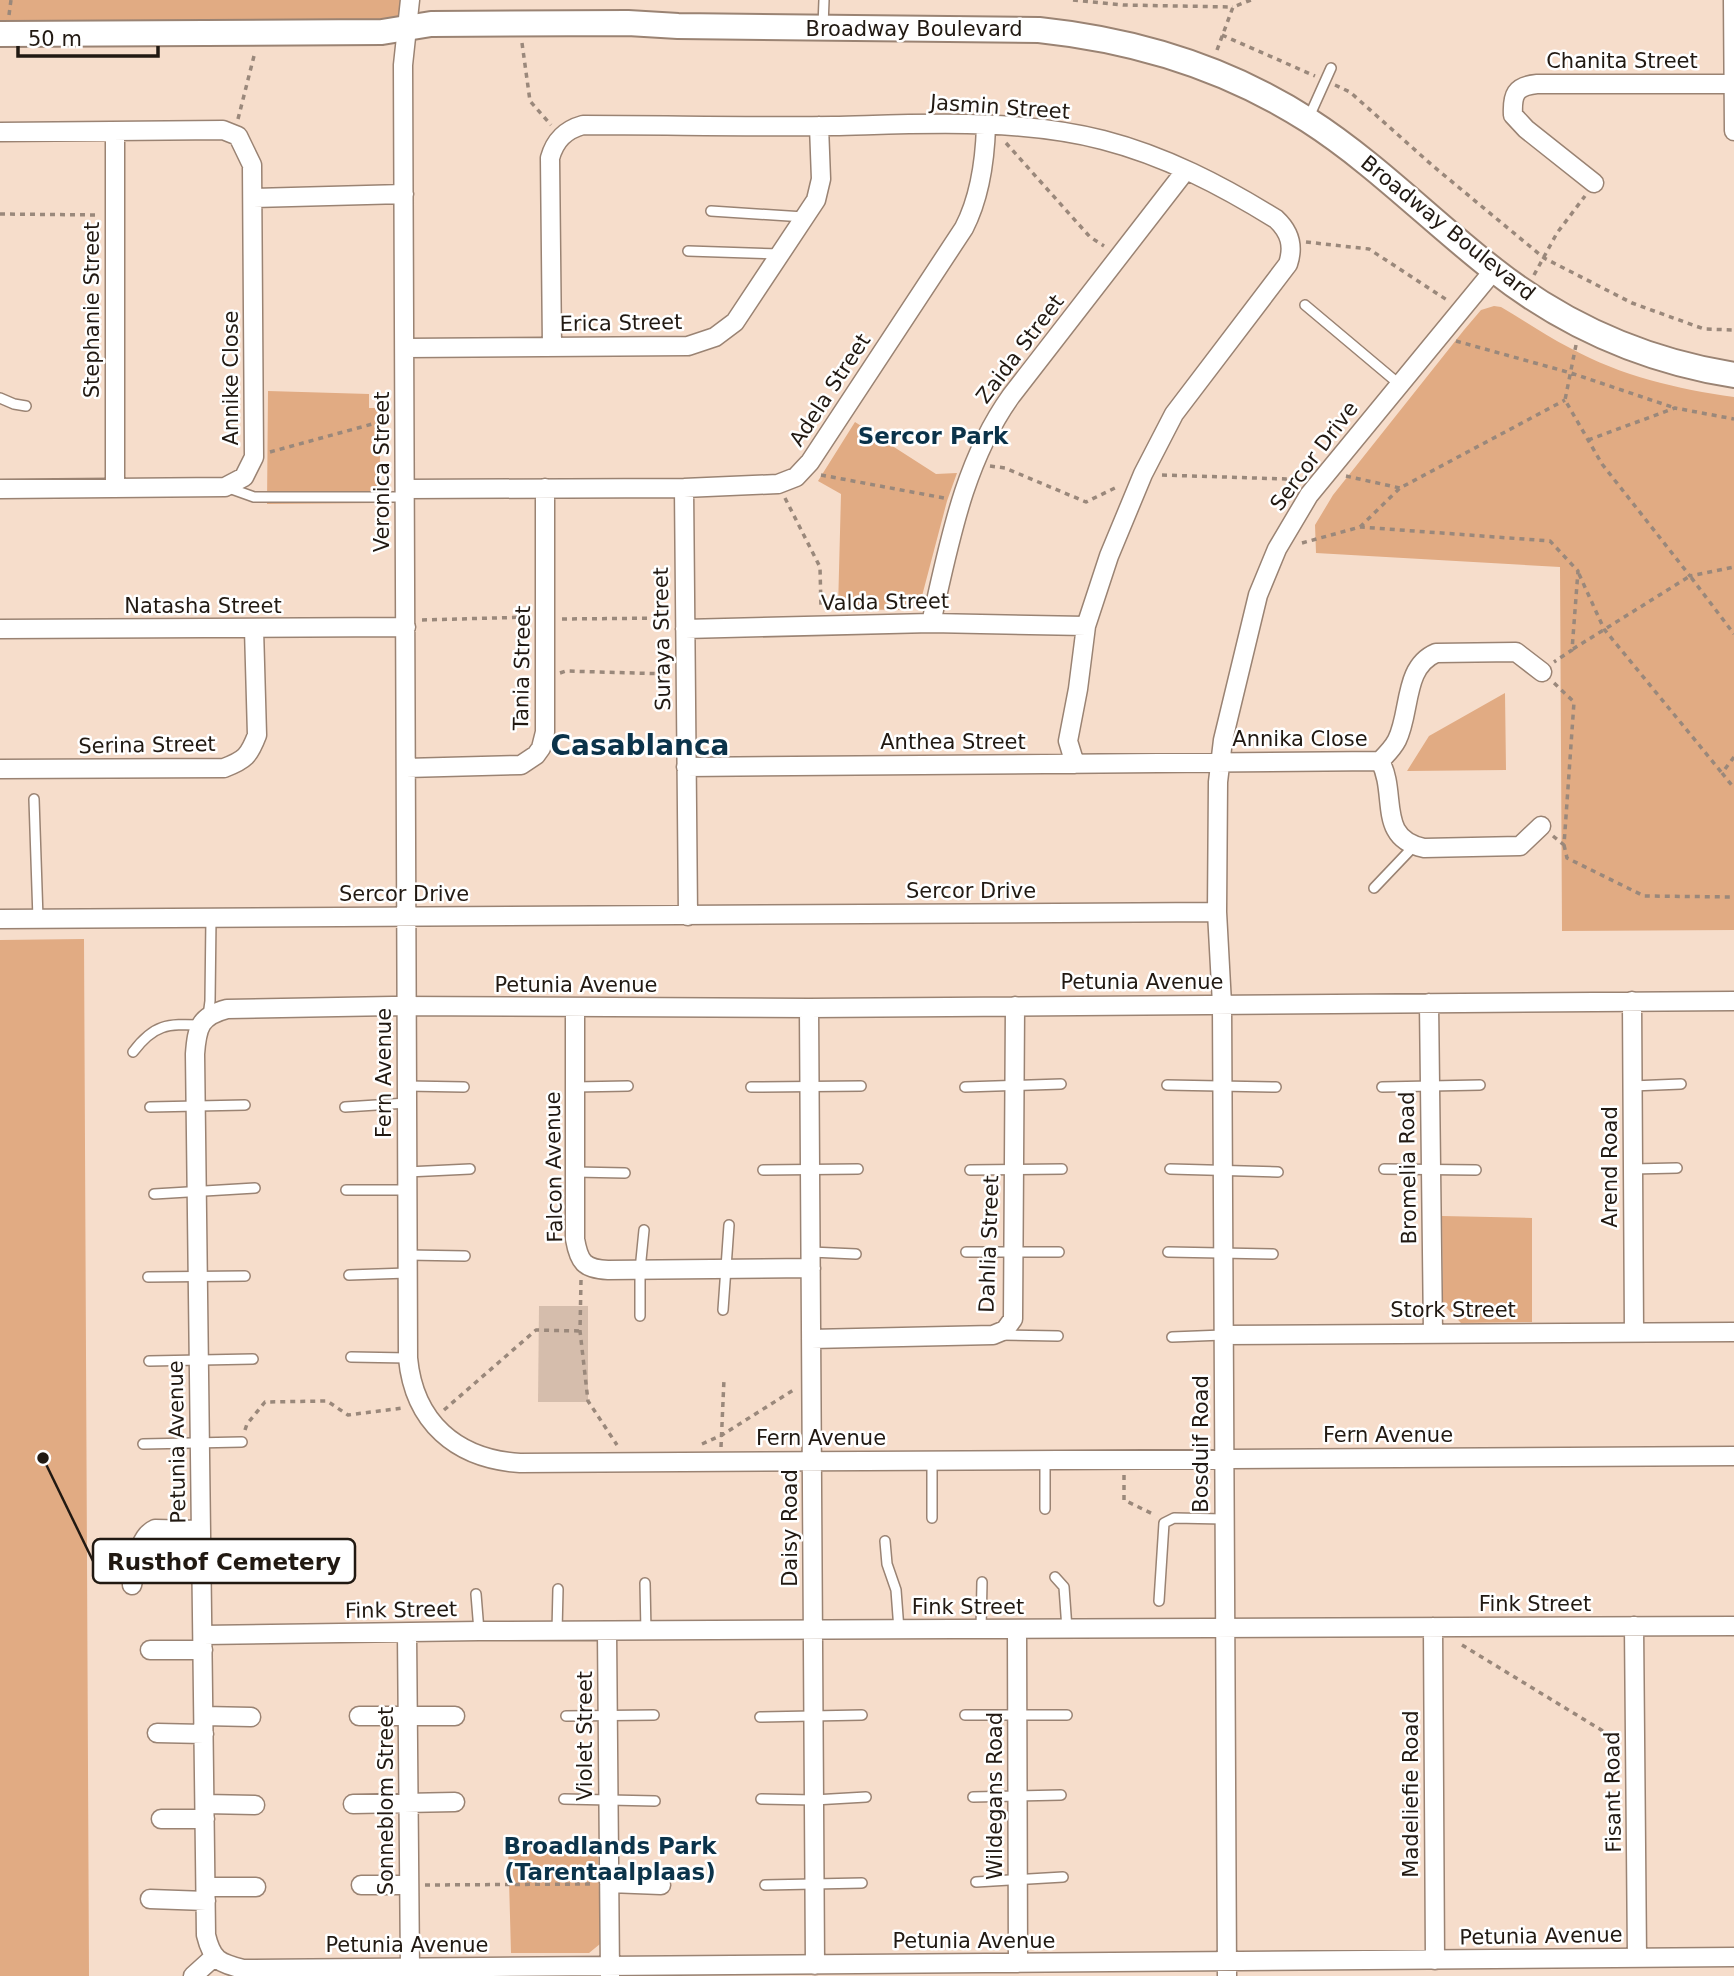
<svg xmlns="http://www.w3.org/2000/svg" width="1734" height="1976" font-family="'DejaVu Sans',sans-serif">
<rect width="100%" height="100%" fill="#f6ddcb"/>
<path fill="#e1ab83" d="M 0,0 L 408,0 L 408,26 L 0,33 Z
M 1494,306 L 1501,307 C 1524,320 1546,336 1570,348 C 1621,376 1677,389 1734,397 L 1734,930 L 1562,931 L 1560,567 L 1316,553 L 1315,525 L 1333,495 L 1464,330 L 1481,310 Z
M 268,391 L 369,394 L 369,408 L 381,408 L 379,503 L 267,504 Z
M 855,422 L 936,474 L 957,473 L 947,501 L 922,596 L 904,610 L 838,609 L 841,494 L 818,481 Z
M 1505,693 L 1506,770 L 1407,771 L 1429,736 Z
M 84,939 L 89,1976 L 0,1976 L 0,940 Z
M 1442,1216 L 1532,1218 L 1532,1322 L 1461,1323 L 1443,1304 Z
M 598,1841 L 600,1944 L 589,1953 L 511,1953 L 508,1844 Z"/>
<path fill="#d5bdac" d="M 539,1306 L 588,1306 L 588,1402 L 538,1402 Z"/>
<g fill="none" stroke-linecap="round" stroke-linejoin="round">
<g stroke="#9a8373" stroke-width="12">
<path id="lane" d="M 823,26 L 824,0
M 1309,117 L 1331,68
M 711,211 L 804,217
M 688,251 L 780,254
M 1305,305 L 1399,384
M 0,398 L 14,404 L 26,406
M 226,487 L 254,497 L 404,497
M 34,799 L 38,919
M 1374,888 L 1414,846
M 208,1016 L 210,1001 L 211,918
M 133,1052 C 154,1024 167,1024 200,1025
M 1167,1085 L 1276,1087
M 407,1086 L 464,1087
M 1632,1086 L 1681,1084
M 575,1087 L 628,1086
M 751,1087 L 861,1086
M 965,1087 L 1061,1084
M 1382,1087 L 1480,1085
M 150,1107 L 245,1105
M 345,1107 L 407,1103
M 1170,1169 L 1278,1172
M 1384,1169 L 1476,1170
M 1633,1169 L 1677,1168
M 763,1170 L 858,1169
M 970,1170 L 1062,1169
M 407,1172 L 470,1169
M 575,1172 L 625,1173
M 346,1190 L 407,1190
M 154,1194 L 255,1188
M 811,1252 L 856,1254
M 966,1252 L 1059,1252
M 1168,1252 L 1273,1254
M 408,1255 L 465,1256
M 349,1275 L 407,1273
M 148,1277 L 245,1276
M 723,1310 L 729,1225
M 640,1316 L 640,1270 L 644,1230
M 1000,1335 L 1058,1336
M 1172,1337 L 1223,1335
M 351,1357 L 408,1358
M 149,1361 L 253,1359
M 143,1444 L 242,1442
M 932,1460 L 932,1518
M 1045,1509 L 1045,1460
M 885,1541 L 887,1564 L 896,1590 L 899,1630
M 1055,1577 L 1064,1587 L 1067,1629
M 645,1583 L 646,1632
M 476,1594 L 479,1631
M 1159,1601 L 1164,1523 L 1174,1518 L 1224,1519
M 981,1629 L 982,1582
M 557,1631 L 558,1589
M 965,1715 L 1067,1715
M 566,1716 L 654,1715
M 760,1717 L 862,1715
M 973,1797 L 1061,1795
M 564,1799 L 655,1801
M 761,1799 L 814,1800 L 866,1797
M 976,1882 L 1063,1877
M 765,1885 L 862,1883"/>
</g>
<g stroke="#9a8373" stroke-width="21">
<path id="street" d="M 410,0 L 403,65 L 408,1358 C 414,1422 456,1459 520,1463 L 1734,1456
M 1733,0 L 1734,131
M 115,131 L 115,488
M 0,132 L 223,130 L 238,136 L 252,165 L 254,457 L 244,477 L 225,487 L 0,489
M 1594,183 L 1526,129 L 1513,115 C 1512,95 1515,86 1537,84 L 1734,84
M 253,198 L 404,194
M 552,347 L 550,158 C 555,140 565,130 583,125 C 666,125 750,127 833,126 C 922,124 1016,118 1103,140 C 1165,156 1221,185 1276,219 C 1290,232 1294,246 1288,264 L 1174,414 L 1143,474 L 1109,556 L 1086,626 L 1078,689 L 1068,741 L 1075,764
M 405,348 L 688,346 L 715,337 L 735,322 L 816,200 L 821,179 L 819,126
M 684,488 L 688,916
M 405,489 L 684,488 L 778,484 L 796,477 L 810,462 L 964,228 C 980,197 985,160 986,126
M 931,623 C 949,545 963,463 1011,396 L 1186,170
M 0,629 L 406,627
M 685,629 L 931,623 L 1086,626
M 1380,761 C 1398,794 1376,838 1424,848 L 1520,846 L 1541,826
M 686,767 L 1380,761 C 1386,755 1393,748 1397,740 C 1411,712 1403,667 1436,653 L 1516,652 L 1542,672
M 406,768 L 521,765 L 536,755 L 541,748 L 545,732 L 545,488
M 0,769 L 224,768 C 245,760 249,756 257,735 L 254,629
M 0,919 L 1217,912
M 1632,1001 L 1634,1333
M 1734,1001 L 809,1008 L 393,1006 L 227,1009 C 200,1016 197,1027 195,1054 L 206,1935 C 212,1960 219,1963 243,1969 L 1734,1957
M 1429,1003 L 1433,1333
M 575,1008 L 575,1239 C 579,1262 584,1269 608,1270 L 811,1268
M 809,1008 L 815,1965
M 1223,1335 L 1734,1332
M 811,1339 L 993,1335 L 1005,1330 L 1013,1319 L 1015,1006
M 132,1585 C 136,1568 137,1537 155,1529 L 201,1530
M 1634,1626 L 1637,1958
M 1433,1627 L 1435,1960
M 1017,1629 L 1018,1963
M 607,1632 L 610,1975
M 407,1633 L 410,1968
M 203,1635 L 479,1631 L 1734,1626
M 150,1650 L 203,1650
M 204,1716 L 251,1717
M 359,1716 L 455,1716
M 157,1733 L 204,1734
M 205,1804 L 255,1805
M 353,1804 L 455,1802
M 161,1819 L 205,1819
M 609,1883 L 661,1885
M 361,1885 L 409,1885
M 206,1887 L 256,1887
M 150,1899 L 206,1901
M 193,1976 L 214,1957
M 1227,1976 L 1222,1004 L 1217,912 L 1218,782 L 1223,740 L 1258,595 L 1277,549 L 1309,495 L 1494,270"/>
</g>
<g stroke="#9a8373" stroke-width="28">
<path id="secondary" d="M 0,34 L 382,32 L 431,24 L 628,23 L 678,26 L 1039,30 C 1134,40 1227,68 1308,120 C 1375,163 1431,221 1494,270 C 1564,325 1646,361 1734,375"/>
</g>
<path stroke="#9a887b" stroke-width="3.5" stroke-dasharray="5 5" stroke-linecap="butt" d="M 1073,0 L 1123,5 L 1233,7
M 9,15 L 11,0
M 1222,35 L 1315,76
M 522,43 L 530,101 L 551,125
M 1217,50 L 1233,7 L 1251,0
M 1335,85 L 1350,92 L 1433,166 L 1544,258 L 1632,303 L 1704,329 L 1734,330
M 238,119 L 255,52
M 1006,143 L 1090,237 L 1104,246
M 0,214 L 99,215
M 1306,242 L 1369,249 L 1447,300
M 1534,275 L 1557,233 L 1585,196
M 1456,341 L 1571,373 L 1675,408
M 1576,345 L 1565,400 L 1602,464 L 1690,576 L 1734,567
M 1588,440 L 1675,408 L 1734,419
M 270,452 L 387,420
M 990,466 L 1005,468 L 1086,502 L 1119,486
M 821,475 L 944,498
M 1162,475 L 1286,479 L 1301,476
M 1346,476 L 1400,488
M 785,498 L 820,567 L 821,608
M 1360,527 L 1400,488 L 1565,400
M 1302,543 L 1360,527 L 1550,541 L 1578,571 L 1572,650 L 1554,662
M 1579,574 L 1604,629 L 1722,773
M 562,619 L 670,618
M 422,620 L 530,617
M 1573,649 L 1690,576 L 1734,634
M 560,673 L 566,671 L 668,674
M 1734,757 L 1722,773 L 1734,788
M 1553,836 L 1564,845 L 1574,702 L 1554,683
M 1564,845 L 1567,858 L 1644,896 L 1734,897
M 581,1280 L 580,1331 L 588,1401 L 617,1445
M 444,1410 L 536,1330 L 580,1331
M 245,1430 L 247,1424 L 265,1402 L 327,1401 L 348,1415 L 403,1408
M 702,1444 L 722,1435 L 795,1389
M 721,1447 L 724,1379
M 1124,1475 L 1124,1500 L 1155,1515
M 1462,1645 L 1616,1739
M 425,1885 L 592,1884"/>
<use href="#lane" stroke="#fff" stroke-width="9"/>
<use href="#street" stroke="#fff" stroke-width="18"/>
<use href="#secondary" stroke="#fff" stroke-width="24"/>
</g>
<g text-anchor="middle" stroke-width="5" stroke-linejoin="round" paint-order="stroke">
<g font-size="21" fill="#211912" stroke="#fff">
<text x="914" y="36">Broadway Boulevard</text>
<text x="1622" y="68">Chanita Street</text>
<text transform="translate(1000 107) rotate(4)" y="7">Jasmin Street</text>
<text transform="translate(1448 228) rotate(39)" y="7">Broadway Boulevard</text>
<text transform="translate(92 310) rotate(-90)" y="7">Stephanie Street</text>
<text transform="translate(621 323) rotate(-1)" y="7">Erica Street</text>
<text transform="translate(1020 349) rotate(-53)" y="7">Zaida Street</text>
<text transform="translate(231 378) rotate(-90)" y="7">Annike Close</text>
<text transform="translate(830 390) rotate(-57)" y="7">Adela Street</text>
<text transform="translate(1314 456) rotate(-53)" y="7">Sercor Drive</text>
<text transform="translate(382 472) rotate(-90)" y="7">Veronica Street</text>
<text transform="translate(885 602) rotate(-1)" y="7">Valda Street</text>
<text x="203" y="613">Natasha Street</text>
<text transform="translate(662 639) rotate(-91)" y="7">Suraya Street</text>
<text transform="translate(522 668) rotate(-89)" y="7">Tania Street</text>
<text x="1300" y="746">Annika Close</text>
<text x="953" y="749">Anthea Street</text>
<text transform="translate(147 745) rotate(-1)" y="7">Serina Street</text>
<text x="971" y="898">Sercor Drive</text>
<text x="404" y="901">Sercor Drive</text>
<text x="1142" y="989">Petunia Avenue</text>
<text x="576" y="992">Petunia Avenue</text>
<text transform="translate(384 1073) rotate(-90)" y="7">Fern Avenue</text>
<text transform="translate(554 1167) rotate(-91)" y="7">Falcon Avenue</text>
<text transform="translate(1610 1167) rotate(-90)" y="7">Arend Road</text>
<text transform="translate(1408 1168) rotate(-91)" y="7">Bromelia Road</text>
<text transform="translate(989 1244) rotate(-88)" y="7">Dahlia Street</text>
<text x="1453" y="1317">Stork Street</text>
<text x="1388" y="1442">Fern Avenue</text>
<text x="821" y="1445">Fern Avenue</text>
<text transform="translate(177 1442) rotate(-91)" y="7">Petunia Avenue</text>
<text transform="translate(1201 1444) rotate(-90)" y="7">Bosduif Road</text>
<text transform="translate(790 1528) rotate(-90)" y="7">Daisy Road</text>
<text x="1535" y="1611">Fink Street</text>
<text x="968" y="1614">Fink Street</text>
<text transform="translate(401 1610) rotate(-1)" y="7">Fink Street</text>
<text transform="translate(585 1736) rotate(-90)" y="7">Violet Street</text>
<text transform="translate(1613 1792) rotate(-91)" y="7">Fisant Road</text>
<text transform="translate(1411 1794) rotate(-90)" y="7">Madeliefie Road</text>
<text transform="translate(995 1796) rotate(-90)" y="7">Wildegans Road</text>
<text transform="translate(386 1801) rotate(-90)" y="7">Sonneblom Street</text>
<text transform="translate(1541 1936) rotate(-1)" y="7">Petunia Avenue</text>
<text x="974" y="1948">Petunia Avenue</text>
<text x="407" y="1952">Petunia Avenue</text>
</g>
<g font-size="23" font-weight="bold" fill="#0b334a" stroke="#fff">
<text x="933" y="444">Sercor Park</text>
<text x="610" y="1854">Broadlands Park<tspan x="610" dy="26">(Tarentaalplaas)</tspan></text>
</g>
<g font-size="28" font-weight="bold" fill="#0b334a" stroke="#fff">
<text x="640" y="755">Casablanca</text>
</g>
</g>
<path fill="none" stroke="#211912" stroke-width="2.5" d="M43 1458L93 1561"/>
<circle fill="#211912" stroke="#fff" stroke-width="2.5" cx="43" cy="1458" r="7"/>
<rect fill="#fff" stroke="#211912" stroke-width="2.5" x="93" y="1539" width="262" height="44" rx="7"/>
<g font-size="23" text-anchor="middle" font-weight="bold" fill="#211912">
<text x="224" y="1570">Rusthof Cemetery</text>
</g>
<path d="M18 46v10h140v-10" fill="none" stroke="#211912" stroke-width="3.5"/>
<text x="28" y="46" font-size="21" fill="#211912" stroke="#ffffff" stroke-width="5" paint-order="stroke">50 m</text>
</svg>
